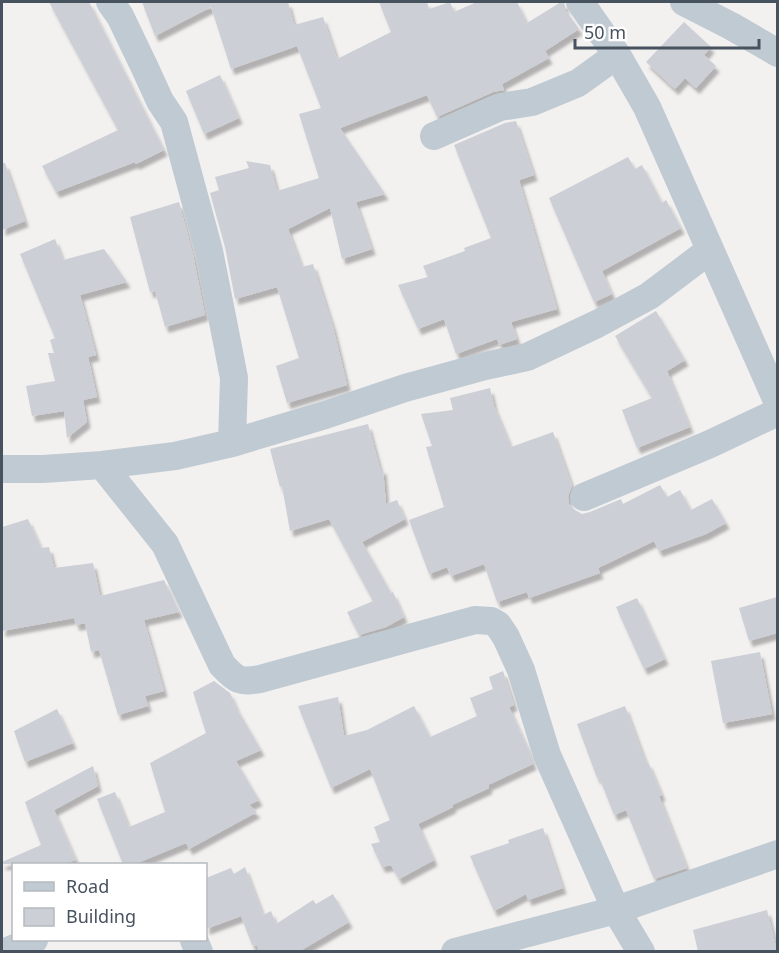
<svg xmlns="http://www.w3.org/2000/svg" width="779" height="953" font-family="'Noto Sans',sans-serif">
<defs>
<filter id="shadow"><feDropShadow dx="3.5" dy="6" stdDeviation="1.5" flood-color="#0004"/></filter>
</defs>
<rect width="100%" height="100%" fill="#f3f0f0"/>
<path fill="#cccfd5" filter="url(#shadow)" d="M 49,2 L 89,2 L 164,150 L 136,164 L 135,162 L 56,192 L 42,166 L 118,130 Z
M 142,2 L 288,2 L 294,25 L 323,17 L 337,59 L 391,32 L 379,2 L 427,2 L 429,9 L 450,2 L 454,12 L 477,2 L 517,2 L 527,23 L 561,2 L 564,2 L 566,11 L 579,29 L 545,51 L 549,58 L 502,84 L 504,90 L 493,92 L 437,117 L 427,95 L 340,128 L 385,194 L 356,202 L 372,249 L 342,259 L 330,208 L 288,229 L 302,267 L 313,264 L 333,327 L 347,385 L 287,403 L 276,366 L 299,358 L 277,287 L 235,299 L 225,247 L 210,193 L 219,190 L 215,177 L 249,168 L 246,161 L 270,165 L 277,191 L 319,178 L 299,114 L 321,108 L 297,46 L 231,69 L 211,7 L 155,36 Z
M 684,22 L 711,47 L 704,55 L 716,66 L 696,88 L 685,78 L 675,89 L 646,62 Z
M 220,75 L 239,118 L 204,134 L 186,91 Z
M 516,121 L 534,175 L 519,180 L 557,309 L 511,322 L 517,339 L 499,345 L 497,339 L 456,354 L 444,319 L 418,329 L 398,285 L 428,277 L 423,266 L 465,251 L 464,248 L 491,238 L 454,145 L 505,123 Z
M 628,157 L 635,169 L 642,165 L 662,203 L 666,200 L 681,228 L 602,271 L 612,294 L 594,302 L 549,198 Z
M 2,163 L 5,163 L 25,221 L 2,230 Z
M 179,202 L 193,255 L 205,315 L 165,327 L 155,291 L 150,292 L 130,217 Z
M 55,239 L 63,260 L 104,249 L 127,282 L 80,295 L 96,355 L 88,357 L 97,397 L 83,400 L 87,422 L 67,438 L 64,411 L 32,416 L 26,386 L 55,381 L 48,353 L 54,353 L 50,340 L 55,338 L 20,254 Z
M 656,311 L 685,360 L 667,371 L 690,427 L 637,448 L 622,410 L 652,398 L 615,336 Z
M 490,388 L 494,406 L 511,447 L 553,432 L 572,486 L 568,496 L 569,504 L 575,510 L 582,514 L 590,512 L 621,499 L 623,504 L 660,485 L 667,497 L 680,490 L 691,510 L 712,499 L 726,523 L 706,534 L 659,551 L 654,541 L 598,568 L 600,573 L 529,598 L 527,592 L 497,602 L 484,564 L 451,576 L 447,567 L 429,574 L 409,520 L 444,507 L 426,447 L 432,446 L 421,414 L 453,410 L 450,398 Z
M 368,424 L 380,469 L 383,468 L 386,504 L 397,500 L 405,519 L 362,542 L 391,593 L 393,592 L 404,617 L 386,627 L 359,635 L 347,612 L 373,601 L 329,519 L 290,531 L 282,486 L 280,487 L 270,449 Z
M 28,519 L 41,548 L 49,547 L 54,568 L 93,563 L 100,596 L 164,580 L 179,612 L 144,620 L 164,691 L 145,696 L 148,706 L 118,715 L 99,650 L 91,652 L 85,623 L 76,625 L 74,618 L 2,631 L 2,527 Z
M 777,597 L 777,633 L 749,641 L 739,608 Z
M 637,598 L 665,659 L 644,669 L 616,607 Z
M 760,652 L 772,714 L 723,723 L 711,661 Z
M 503,671 L 514,705 L 509,707 L 527,747 L 533,764 L 488,785 L 489,788 L 452,805 L 453,807 L 418,824 L 434,860 L 399,879 L 391,865 L 382,867 L 371,844 L 380,842 L 374,827 L 390,820 L 370,769 L 331,788 L 298,706 L 338,697 L 344,736 L 367,730 L 414,706 L 430,737 L 477,716 L 470,698 L 493,689 L 489,677 Z
M 214,681 L 230,693 L 237,709 L 261,750 L 236,761 L 259,800 L 249,805 L 257,812 L 189,849 L 186,843 L 135,864 L 123,864 L 97,799 L 115,792 L 129,827 L 165,812 L 150,763 L 206,733 L 193,692 Z
M 625,706 L 646,763 L 648,762 L 662,795 L 659,796 L 687,868 L 654,879 L 626,810 L 614,815 L 599,777 L 597,778 L 577,724 Z
M 57,709 L 73,743 L 25,762 L 14,731 Z
M 93,766 L 98,786 L 54,810 L 76,860 L 62,864 L 2,864 L 2,862 L 41,845 L 25,802 Z
M 543,828 L 563,888 L 528,900 L 526,894 L 494,911 L 470,856 L 509,843 L 508,840 Z
M 245,867 L 263,915 L 271,911 L 276,924 L 313,900 L 316,904 L 333,894 L 349,922 L 300,951 L 259,951 L 257,946 L 252,945 L 241,916 L 206,929 L 206,878 L 231,868 L 234,874 Z
M 767,910 L 777,951 L 698,951 L 693,930 Z"/>
<g fill="none" stroke-linecap="round" stroke-linejoin="round">
<path stroke="#c0cad2" stroke-width="28" d="M 110,2 L 120,16 L 144,66 L 160,101 L 174,122 L 209,251 L 228,347 L 234,378 L 232,443
M 580,2 L 617,55 L 647,107 L 778,403
M 684,2 L 731,26 L 778,53
M 434,136 L 500,107 L 532,102 L 578,83 L 617,55
M 102,465 L 165,544 L 222,665 C 236,680 240,683 260,679 L 475,620 L 491,621 L 498,625 L 506,637 L 521,670 L 547,755 L 616,910 L 641,952
M 2,469 L 43,469 L 102,465 L 175,456 L 232,443 L 325,415 L 405,388 L 485,366 L 527,357 L 597,324 L 649,296 L 710,250
M 584,497 L 710,444 L 778,412
M 194,940 L 199,952
M 5,952 L 34,940
M 455,952 L 616,910 L 778,854"/>
</g>
<rect width="779" height="953" fill="none" stroke="#47525f" stroke-width="6"/>
<rect x="12" y="863" width="195" height="78" fill="#ffffff" stroke="#b5babf" stroke-width="1.5"/>
<rect x="24" y="882" width="30" height="9" fill="#c0cad2" stroke="#b5babf" stroke-width="1.5"/>
<text x="66" y="893" font-size="18" fill="#47525f">Road</text>
<rect x="24" y="908" width="30" height="18" fill="#cccfd5" stroke="#b5babf" stroke-width="1.5"/>
<text x="66" y="923" font-size="18" fill="#47525f">Building</text>
<path d="M575 39v9h184v-9" fill="none" stroke="#47525f" stroke-width="3"/>
<text x="584" y="39" font-size="18" fill="#47525f" stroke="#ffffff" stroke-width="4.5" paint-order="stroke">50 m</text>
</svg>
